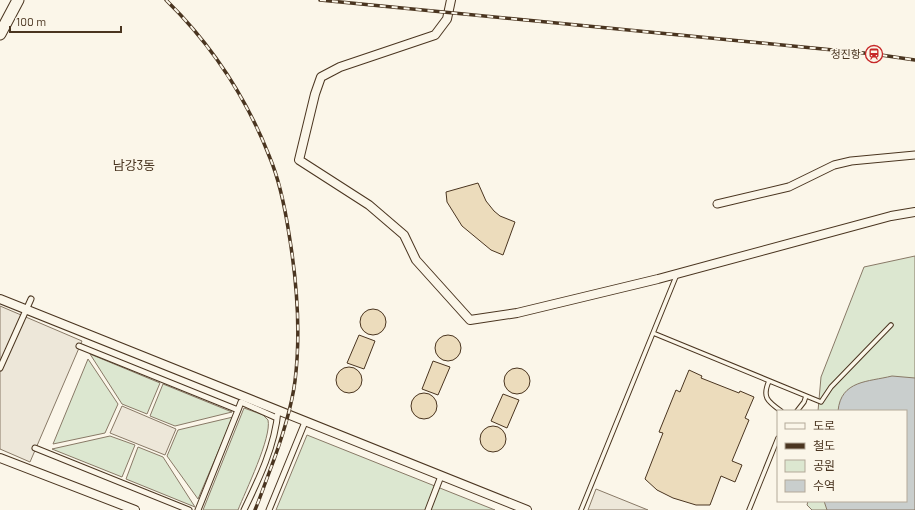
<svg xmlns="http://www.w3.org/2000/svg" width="915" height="510" font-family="Barlow,'Noto Sans KR',sans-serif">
<rect width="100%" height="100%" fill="#fbf6e9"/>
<path fill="#dce7d0" stroke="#887966" d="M 915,256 L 915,510 L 812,510 L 807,505 L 808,501 L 906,501 L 906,411 L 818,411 L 821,377 L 864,267 Z
M 90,354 L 160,383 L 147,414 L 122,404 Z
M 88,359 L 118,404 L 105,433 L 53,444 Z
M 163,384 L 232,412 L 175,426 L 150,416 Z
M 244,408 L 263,415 L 268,420 C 272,437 245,492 238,510 L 203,510 Z
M 233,417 L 198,499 L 167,456 L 178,430 Z
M 307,435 L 495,510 L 276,510 Z
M 110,436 L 135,445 L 122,477 L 52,449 Z
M 138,447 L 163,457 L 195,507 L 126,479 Z"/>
<path fill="#ede7d9" stroke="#887966" d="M 0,306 L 82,341 L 30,462 L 0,449 Z
M 122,406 L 176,429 L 165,455 L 110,433 Z
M 596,489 L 648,510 L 588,510 Z"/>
<path fill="#c9cecd" stroke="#887966" d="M 892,376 L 915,378 L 915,510 L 827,510 L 824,501 L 906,501 L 906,411 L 838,411 C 841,380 868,382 892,376 Z"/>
<path fill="#ecdcbc" stroke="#4a3520" d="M 478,183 L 486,201 L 494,211 L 500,216 L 515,222 L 503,255 L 491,250 L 462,226 L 447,202 L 446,192 Z
M360 322a13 13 0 1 1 26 0a13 13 0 1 1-26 0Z
M 359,335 L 375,341 L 364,369 L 347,363 Z
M435 348a13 13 0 1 1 26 0a13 13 0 1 1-26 0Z
M 433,361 L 450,367 L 438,395 L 422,389 Z
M336 380a13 13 0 1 1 26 0a13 13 0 1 1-26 0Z
M504 381a13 13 0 1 1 26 0a13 13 0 1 1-26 0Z
M 689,370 L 702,376 L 701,378 L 739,393 L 740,391 L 754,397 L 745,418 L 749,420 L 732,461 L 742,465 L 735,482 L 721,476 L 710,505 L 696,505 L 673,498 L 657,490 L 645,479 L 663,433 L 659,432 L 676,390 L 680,392 Z
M411 406a13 13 0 1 1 26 0a13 13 0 1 1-26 0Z
M 503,394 L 519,400 L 507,428 L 491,421 Z
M480 439a13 13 0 1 1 26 0a13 13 0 1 1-26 0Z"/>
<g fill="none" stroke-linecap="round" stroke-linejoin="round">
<g stroke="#4a3520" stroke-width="5.5">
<path id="service" d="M 653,333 L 821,402 L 831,387 L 891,325
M 769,381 C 762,397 767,401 781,411
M 797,411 L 804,402 L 806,396
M 581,510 L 677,274
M 749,510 L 778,438"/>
</g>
<g stroke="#4a3520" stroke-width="7">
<path id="pedestrian" d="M 79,346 L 238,410 L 198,510
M 0,368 L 31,299
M 238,410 L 241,402 L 277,418
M 35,448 L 189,510
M 244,510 C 259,479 275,446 278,411
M 269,510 L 305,422
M 428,510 L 441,476"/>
</g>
<g stroke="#4a3520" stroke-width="9">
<path id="minor" d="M 717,204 L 789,187 L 834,165 L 851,161 L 915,155"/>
</g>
<g stroke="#4a3520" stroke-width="10">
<path id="tertiary" d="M 451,0 L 447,19 L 435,35 L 340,67 L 321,77 L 315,94 L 299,160 L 369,205 L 404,235 L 416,260 L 470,320 L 517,313 L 658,279 L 891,216 L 915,212
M 0,299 L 527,510
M 0,458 L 135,510"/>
</g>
<g stroke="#4a3520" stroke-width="13">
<path id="trunk" d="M 0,34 L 18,0"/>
</g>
<use href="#service" stroke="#fbf6e9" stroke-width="3.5"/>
<use href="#pedestrian" stroke="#fbf6e9" stroke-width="5"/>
<use href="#minor" stroke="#fbf6e9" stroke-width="7"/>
<use href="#tertiary" stroke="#fbf6e9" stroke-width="8"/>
<use href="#trunk" stroke="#fbf6e9" stroke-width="11"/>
<g stroke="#4a3520" stroke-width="3.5">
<path id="rail" d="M 166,0 C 211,44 247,99 270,158 C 280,182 285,208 289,234 C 297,282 301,332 295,381 C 291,412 280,444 269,473 C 264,486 260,498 255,510
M 320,0 L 874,54 L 915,60"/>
</g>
<use href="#rail" stroke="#fbf6e9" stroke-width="2" stroke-dasharray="6" stroke-linecap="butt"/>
</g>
<defs>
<g id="station-ring" transform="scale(0.9)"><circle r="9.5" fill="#fbf6e9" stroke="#c62828" stroke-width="1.5"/><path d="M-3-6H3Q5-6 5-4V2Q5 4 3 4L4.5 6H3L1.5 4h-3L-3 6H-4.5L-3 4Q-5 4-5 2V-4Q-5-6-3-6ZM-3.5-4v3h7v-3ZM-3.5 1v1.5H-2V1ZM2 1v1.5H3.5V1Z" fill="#c62828"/></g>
</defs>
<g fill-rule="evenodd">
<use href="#station-ring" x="874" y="54"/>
</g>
<g text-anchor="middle" stroke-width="3" stroke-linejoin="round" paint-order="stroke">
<g font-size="11" fill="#4a3520" stroke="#fbf6e9" text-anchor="end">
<text x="861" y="58">청진항</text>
</g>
<g font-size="13" fill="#4a3520" stroke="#fbf6e9">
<text x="134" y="170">남강3동</text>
</g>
</g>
<rect x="777" y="410" width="130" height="92" fill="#fbf6e9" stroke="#b4a999"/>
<rect x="785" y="423" width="20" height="6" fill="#fbf6e9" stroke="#b4a999"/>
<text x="813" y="430" font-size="12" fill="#4a3520">도로</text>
<rect x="785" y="443" width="20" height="6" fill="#4a3520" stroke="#b4a999"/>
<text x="813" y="450" font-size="12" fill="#4a3520">철도</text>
<rect x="785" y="460" width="20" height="12" fill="#dce7d0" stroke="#b4a999"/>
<text x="813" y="470" font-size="12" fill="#4a3520">공원</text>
<rect x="785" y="480" width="20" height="12" fill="#c9cecd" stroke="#b4a999"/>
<text x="813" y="490" font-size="12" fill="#4a3520">수역</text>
<path d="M10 26v6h111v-6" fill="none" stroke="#4a3520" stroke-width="2"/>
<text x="16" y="26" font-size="12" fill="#4a3520" stroke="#fbf6e9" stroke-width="3" paint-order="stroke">100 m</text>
</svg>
